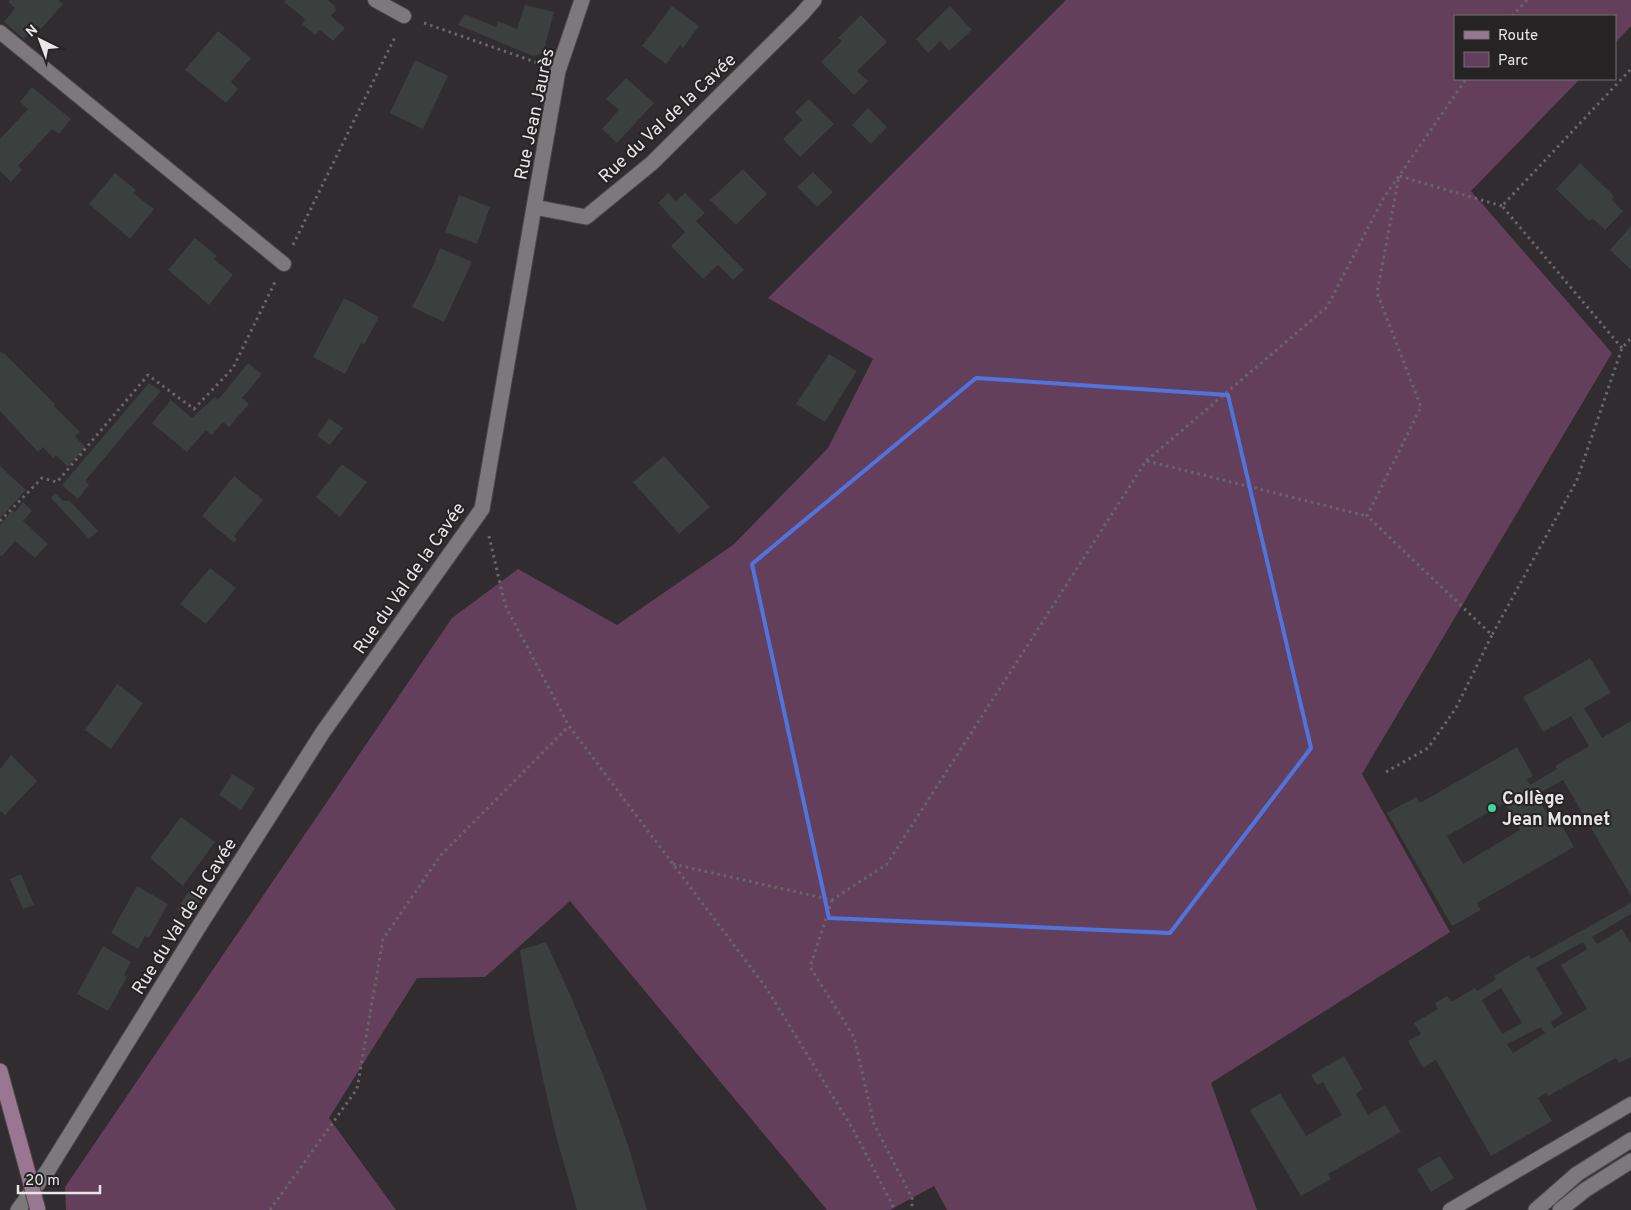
<svg xmlns="http://www.w3.org/2000/svg" width="1631" height="1210" font-family="Overpass,sans-serif">
<rect width="100%" height="100%" fill="#302c2f"/>
<path fill="#643f5c" d="M 1066,0 L 1631,0 L 1631,26 L 1615,43 L 1615,16 L 1455,16 L 1455,79 L 1580,79 L 1471,191 L 1612,353 L 1362,774 L 1450,932 L 1211,1083 L 1257,1210 L 947,1210 L 934,1186 L 890,1210 L 827,1210 L 570,901 L 485,977 L 417,978 L 329,1118 L 396,1210 L 66,1210 L 65,1187 L 452,618 L 518,569 L 617,625 L 733,545 L 828,448 L 873,359 L 768,298 Z"/>
<path fill="#3b3f3d" fill-rule="evenodd" d="M 10,0 L 58,0 L 63,4 L 41,29 L 36,25 L 24,39 L 4,22 L 15,8 L 8,2 Z
M 286,0 L 328,0 L 335,6 L 336,10 L 331,16 L 345,28 L 333,41 L 320,30 L 315,35 L 302,24 L 305,19 L 284,2 Z
M 525,5 L 554,12 L 543,53 L 534,56 L 523,52 L 458,25 L 465,14 L 496,27 L 498,21 L 517,29 Z
M 672,6 L 699,26 L 683,48 L 680,45 L 666,64 L 642,46 Z
M 950,6 L 972,30 L 949,51 L 940,41 L 928,53 L 916,39 Z
M 861,15 L 887,42 L 857,71 L 868,81 L 854,95 L 821,62 L 842,41 L 838,38 Z
M 218,31 L 251,58 L 231,82 L 238,89 L 226,103 L 185,70 Z
M 415,60 L 448,76 L 423,129 L 390,113 Z
M 626,78 L 654,103 L 617,143 L 602,129 L 619,110 L 606,99 Z
M 32,87 L 71,119 L 59,134 L 52,129 L 18,166 L 22,170 L 11,182 L 0,171 L 0,139 L 28,109 L 20,102 Z
M 809,99 L 834,124 L 800,157 L 783,139 L 802,120 L 795,112 Z
M 868,108 L 887,127 L 871,144 L 852,125 Z
M 1580,163 L 1614,196 L 1612,200 L 1623,211 L 1605,230 L 1593,219 L 1589,221 L 1556,189 Z
M 743,169 L 767,194 L 736,225 L 710,200 Z
M 813,172 L 833,192 L 817,207 L 797,187 Z
M 115,173 L 136,190 L 133,193 L 154,209 L 130,239 L 89,204 Z
M 668,193 L 676,201 L 685,193 L 705,213 L 696,221 L 744,270 L 733,280 L 718,265 L 703,279 L 671,246 L 685,232 L 658,203 Z
M 459,195 L 490,207 L 477,244 L 445,232 Z
M 1631,226 L 1631,270 L 1610,250 Z
M 195,238 L 217,256 L 214,259 L 233,275 L 209,305 L 168,270 Z
M 440,248 L 472,262 L 444,322 L 412,307 L 436,260 L 435,260 Z
M 344,298 L 379,317 L 364,345 L 361,343 L 345,374 L 313,357 Z
M 0,351 L 3,354 L 4,353 L 55,404 L 54,406 L 80,432 L 75,436 L 85,447 L 68,467 L 56,455 L 53,458 L 43,447 L 38,452 L 0,411 Z
M 829,354 L 857,371 L 825,422 L 796,404 Z
M 248,363 L 262,374 L 242,398 L 249,404 L 229,427 L 223,422 L 212,435 L 206,430 L 187,452 L 152,423 L 171,400 L 192,418 L 215,397 L 218,400 Z
M 149,383 L 161,391 L 85,481 L 89,485 L 78,499 L 62,485 Z
M 329,418 L 343,428 L 330,445 L 317,436 Z
M 664,456 L 710,507 L 679,534 L 633,482 Z
M 342,464 L 367,482 L 340,517 L 316,497 Z
M 0,466 L 26,490 L 0,518 Z
M 234,476 L 263,500 L 234,536 L 237,539 L 234,543 L 202,516 Z
M 55,493 L 63,501 L 70,501 L 98,531 L 89,539 L 51,498 Z
M 23,502 L 32,511 L 23,521 L 48,544 L 35,558 L 15,541 L 2,556 L 0,555 L 0,525 L 12,511 L 13,510 L 15,512 Z
M 210,568 L 236,588 L 206,624 L 180,604 Z
M 1590,658 L 1611,693 L 1584,708 L 1602,738 L 1631,721 L 1631,896 L 1563,780 L 1536,795 L 1552,822 L 1558,819 L 1574,847 L 1477,903 L 1481,910 L 1452,926 L 1387,813 L 1416,797 L 1420,803 L 1517,747 L 1533,776 L 1527,779 L 1530,785 L 1557,769 L 1555,766 L 1589,746 L 1571,716 L 1543,732 L 1523,697 ZM 1505,803 L 1520,830 L 1463,864 L 1447,836 Z
M 117,684 L 143,703 L 111,749 L 85,730 Z
M 11,755 L 37,781 L 5,815 L 0,811 L 0,769 Z
M 232,774 L 255,788 L 241,810 L 219,795 Z
M 181,817 L 215,842 L 183,886 L 150,858 Z
M 21,874 L 34,905 L 23,909 L 10,879 Z
M 137,886 L 168,904 L 149,938 L 145,936 L 138,949 L 111,933 Z
M 189,891 L 200,901 L 190,917 L 177,909 Z
M 1631,903 L 1631,914 L 1592,937 L 1597,944 L 1622,929 L 1631,944 L 1631,1057 L 1619,1063 L 1616,1058 L 1548,1096 L 1546,1093 L 1538,1098 L 1552,1121 L 1491,1156 L 1436,1060 L 1423,1068 L 1408,1041 L 1421,1034 L 1414,1023 L 1438,1009 L 1435,1003 L 1447,996 L 1451,1002 L 1475,988 L 1477,991 L 1496,979 L 1494,976 L 1529,955 L 1531,959 ZM 1583,942 L 1587,949 L 1561,965 L 1587,1009 L 1554,1028 L 1551,1022 L 1563,1014 L 1536,968 ZM 1501,988 L 1522,1023 L 1502,1034 L 1482,1000 ZM 1541,1027 L 1545,1033 L 1513,1053 L 1507,1044 Z
M 546,942 L 572,999 L 605,1080 L 628,1145 L 647,1210 L 577,1210 L 556,1136 L 544,1084 L 530,1016 L 520,950 Z
M 103,946 L 131,962 L 124,975 L 127,977 L 108,1011 L 77,994 Z
M 1344,1056 L 1363,1089 L 1356,1094 L 1368,1115 L 1385,1105 L 1401,1132 L 1328,1174 L 1331,1179 L 1301,1196 L 1250,1110 L 1280,1093 L 1306,1136 L 1342,1115 L 1323,1082 L 1317,1085 L 1311,1075 Z
M 1440,1156 L 1454,1178 L 1431,1192 L 1417,1169 Z"/>
<g fill="none" stroke-linecap="round" stroke-linejoin="round">
<g stroke="#4a4749" stroke-width="16">
<path id="service" d="M 375,0 L 404,16
M 0,32 L 284,264
M 1450,1210 L 1631,1104"/>
</g>
<g stroke="#4a4749" stroke-width="17">
<path id="minor" d="M 534,207 L 558,71 L 582,0
M 18,1210 L 48,1170 L 198,928 L 323,732 L 482,509 L 534,207 L 586,217 L 652,163 L 802,14 L 814,0
M 1536,1210 L 1577,1174 L 1631,1140
M 1560,1210 L 1585,1190 L 1631,1161"/>
</g>
<g stroke="#4a4749" stroke-width="17">
<path id="secondary" d="M 0,1071 L 22,1151"/>
</g>
<path stroke="#696568" stroke-width="3" stroke-dasharray="2.5 4" stroke-linecap="butt" d="M 1512,16 L 1527,0
M 424,23 L 538,63
M 1502,206 L 1399,176 L 1377,293 L 1421,407 L 1367,516 L 1492,635 L 1577,480 L 1622,348 L 1631,338
M 293,245 L 396,35
M 1622,348 L 1502,206 L 1631,69
M 1147,461 L 1367,516
M 0,521 L 42,478 L 57,482 L 148,375 L 194,409 L 233,368 L 275,282
M 489,536 L 505,605 L 569,726 L 767,989 L 854,1131 L 895,1210
M 1386,772 L 1428,748 L 1456,708 L 1492,635
M 673,864 L 832,900 L 887,864 L 1146,461 L 1327,307 L 1383,199 L 1466,79
M 832,900 L 810,967 L 854,1037 L 874,1124 L 912,1198 L 912,1210
M 270,1210 L 357,1089 L 383,939 L 441,855 L 569,726"/>
<use href="#service" stroke="#7c787b" stroke-width="14"/>
<use href="#minor" stroke="#7c787b" stroke-width="15"/>
<use href="#secondary" stroke="#997692" stroke-width="15"/>
<g stroke="#4a4749" stroke-width="17" stroke-linecap="butt">
<path id="secondary-bridge" d="M 22,1151 L 38,1210"/>
</g>
<use href="#secondary-bridge" stroke="#997692" stroke-width="15"/>
</g>
<path fill="none" stroke="#5074dc" stroke-width="4" stroke-linejoin="round" d="M 976,378 L 1228,395 L 1311,748 L 1170,933 L 829,918 L 752,564 Z"/>
<circle fill="#46d49e" stroke="#262325" stroke-width="2" cx="1492" cy="808" r="5"/>
<g text-anchor="middle" stroke-width="4" stroke-linejoin="round" paint-order="stroke">
<g font-size="18" fill="#e8e6e7" stroke="#262325">
<text transform="translate(534 114) rotate(-78)" y="6">Rue Jean Jaurès</text>
<text transform="translate(667 118) rotate(-43)" y="6">Rue du Val de la Cavée</text>
<text transform="translate(409 578) rotate(-55)" y="6">Rue du Val de la Cavée</text>
<text transform="translate(184 916) rotate(-58)" y="6">Rue du Val de la Cavée</text>
</g>
<g font-size="18" font-weight="bold" fill="#e8e6e7" stroke="#262325" text-anchor="start">
<text x="1502" y="804">Collège<tspan x="1502" dy="21">Jean Monnet</tspan></text>
</g>
</g>
<rect x="1454" y="15" width="162" height="65" fill="#262325" stroke="#747173"/>
<rect x="1464" y="31" width="25" height="8" fill="#997692" stroke="#747173"/>
<text x="1498" y="40" font-size="15" fill="#e8e6e7">Route</text>
<rect x="1464" y="52" width="25" height="15" fill="#643f5c" stroke="#747173"/>
<text x="1498" y="65" font-size="15" fill="#e8e6e7">Parc</text>
<g transform="translate(40 40) rotate(318)" stroke="#262325" stroke-width="4" paint-order="stroke">
<path d="M0-4L9 19L0 12L-9 19Z" fill="#e8e6e7"/>
<text y="-8" font-size="14" font-weight="bold" text-anchor="middle" fill="#e8e6e7">N</text>
</g>
<path d="M18 1185v8h82v-8" fill="none" stroke="#e8e6e7" stroke-width="2.5"/>
<text x="25" y="1185" font-size="15" fill="#e8e6e7" stroke="#262325" stroke-width="4" paint-order="stroke">20 m</text>
</svg>
